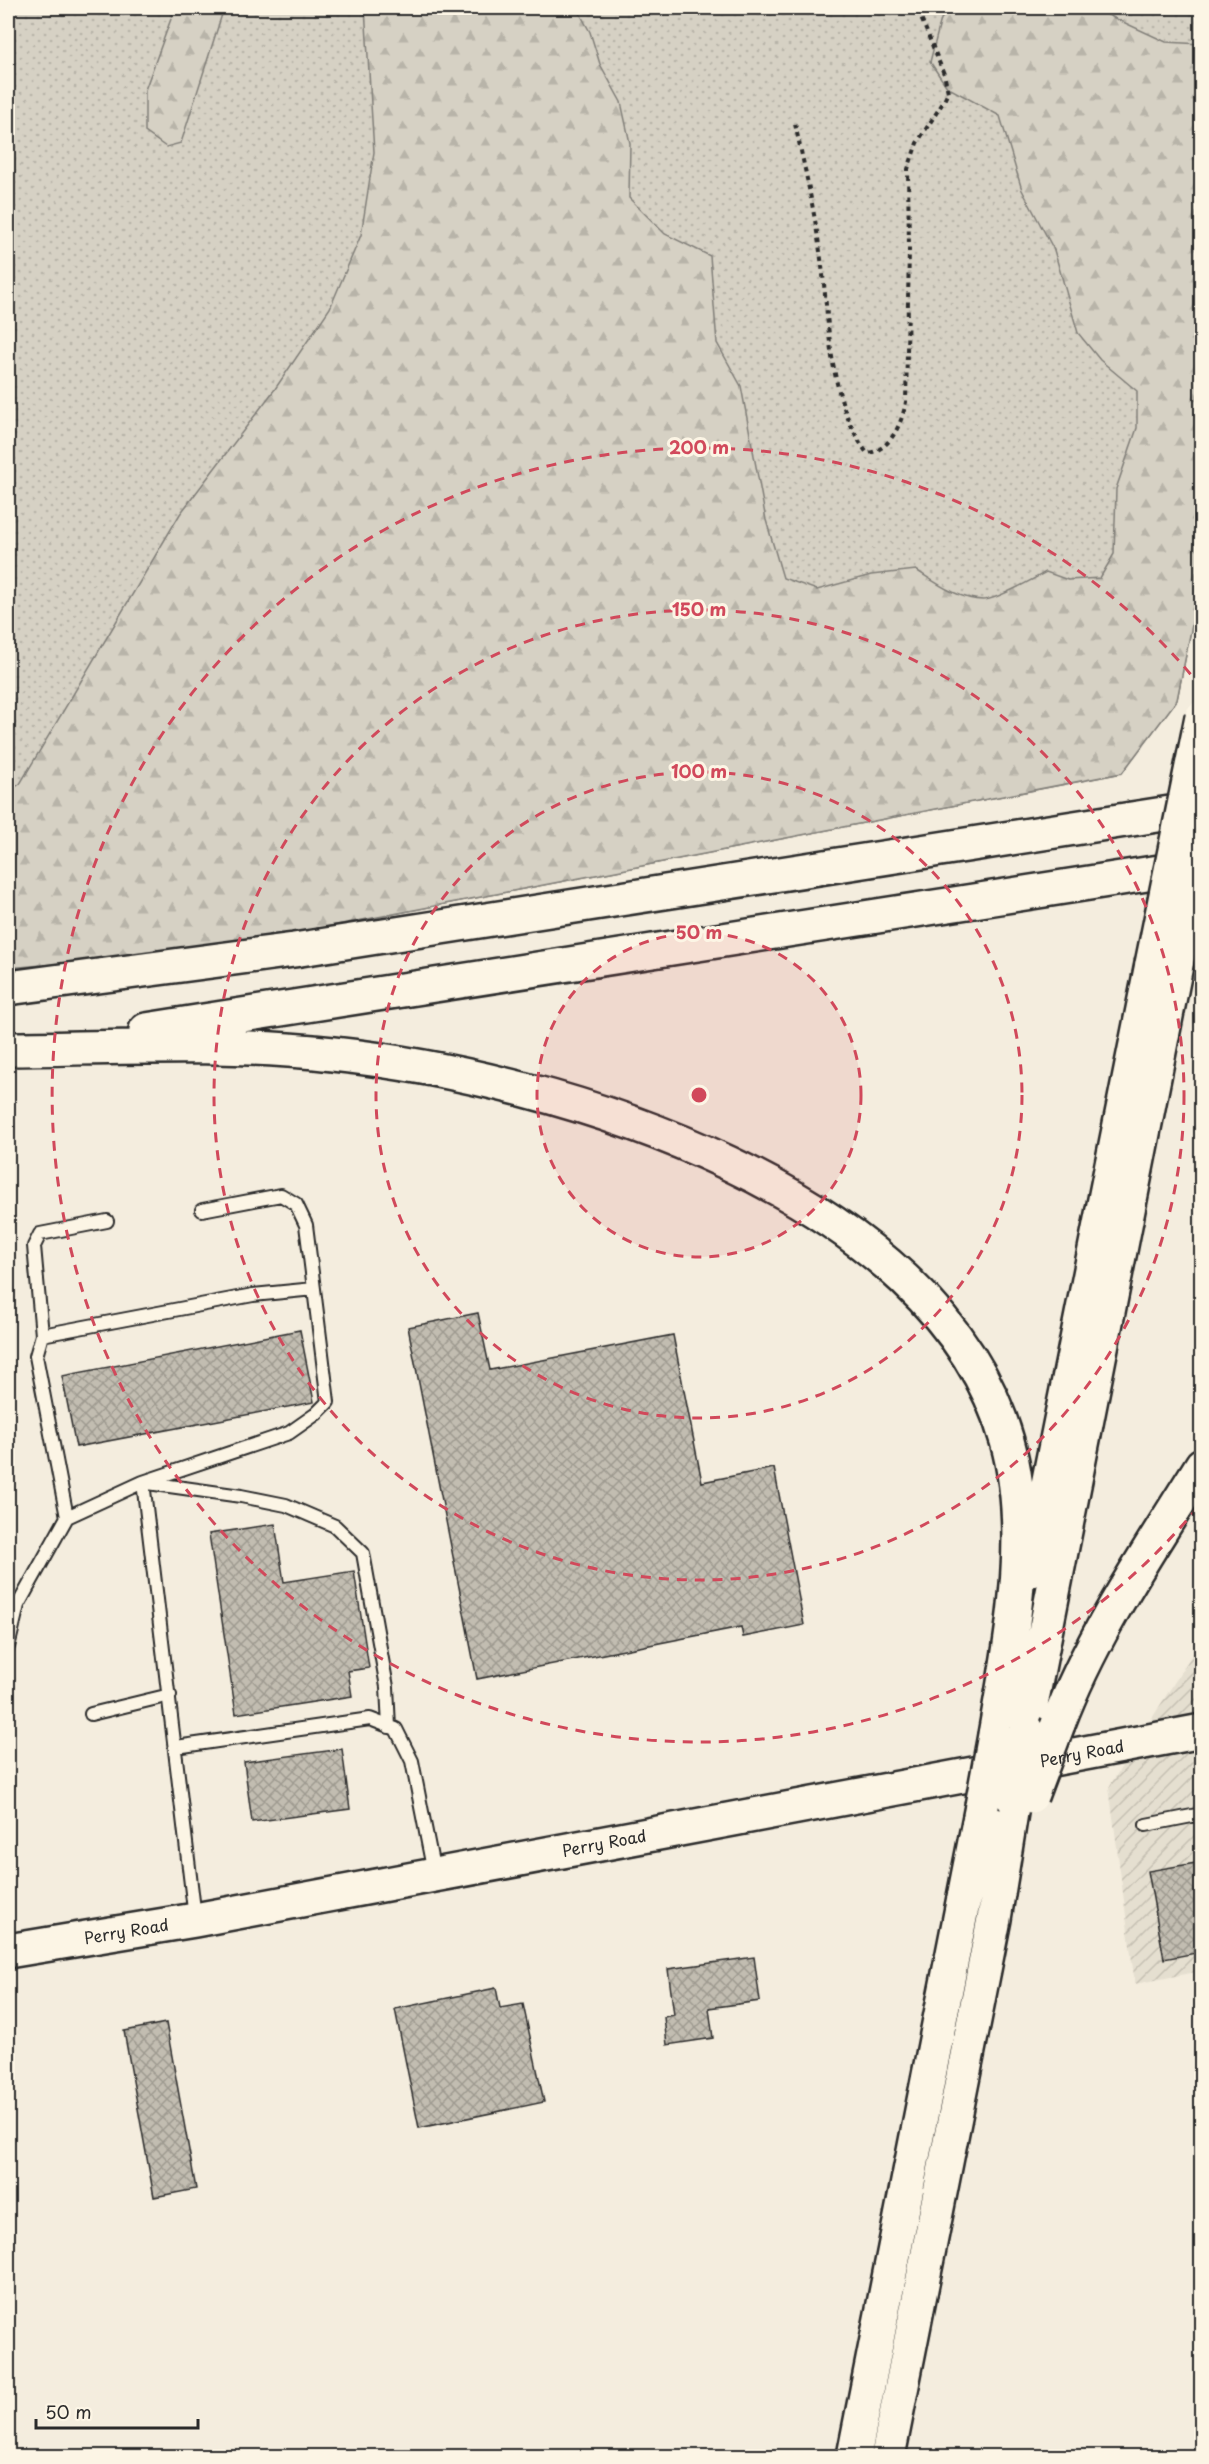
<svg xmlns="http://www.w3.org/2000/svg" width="1209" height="2464" font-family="'Playpen Sans',sans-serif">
<defs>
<pattern id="industrial-furrows" width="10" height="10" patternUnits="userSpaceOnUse" patternTransform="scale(1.5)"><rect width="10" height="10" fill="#e5dfd0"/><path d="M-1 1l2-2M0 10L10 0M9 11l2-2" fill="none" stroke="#c5c0b3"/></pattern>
<pattern id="grass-dots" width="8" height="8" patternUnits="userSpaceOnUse" patternTransform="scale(1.5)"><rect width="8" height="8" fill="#d6d1c4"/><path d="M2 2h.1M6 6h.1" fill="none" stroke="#b8b4a9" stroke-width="1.8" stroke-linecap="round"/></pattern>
<pattern id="forest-firs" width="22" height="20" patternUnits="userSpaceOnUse" patternTransform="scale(1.5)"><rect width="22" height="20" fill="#d6d1c4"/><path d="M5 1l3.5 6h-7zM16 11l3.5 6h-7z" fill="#b8b4a9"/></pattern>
<pattern id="building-cross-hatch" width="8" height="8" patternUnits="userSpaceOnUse" patternTransform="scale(1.5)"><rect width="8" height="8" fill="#c2bdb1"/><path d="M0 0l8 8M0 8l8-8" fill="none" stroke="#9e9a90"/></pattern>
</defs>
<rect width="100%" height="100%" fill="#f4edde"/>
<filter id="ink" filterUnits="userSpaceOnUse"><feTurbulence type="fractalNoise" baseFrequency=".0167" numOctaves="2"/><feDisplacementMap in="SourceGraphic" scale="12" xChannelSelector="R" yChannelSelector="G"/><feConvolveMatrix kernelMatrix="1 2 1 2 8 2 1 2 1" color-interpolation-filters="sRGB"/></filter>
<g filter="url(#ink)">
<path fill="url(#industrial-furrows)" d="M 1201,1640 L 1201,1971 L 1135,1984 L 1109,1787 Z"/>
<path fill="url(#grass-dots)" stroke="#807e78" stroke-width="1.5" d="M 8,8 L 1201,8 L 1201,580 L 1177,700 L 1122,773 L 254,941 L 8,968 Z"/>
<path fill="url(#forest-firs)" stroke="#807e78" stroke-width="1.5" d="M 175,8 L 224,8 L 181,143 L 166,147 L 145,132 L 145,90 Z
M 365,8 L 577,8 L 590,32 L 600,64 L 621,102 L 630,143 L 629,198 L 665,234 L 710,256 L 717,343 L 741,386 L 766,520 L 783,578 L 817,590 L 871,575 L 916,570 C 935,582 959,600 983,600 C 997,600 1033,579 1046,572 L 1068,580 L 1100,578 L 1114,554 L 1116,489 L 1137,428 L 1137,391 L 1100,360 L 1078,333 L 1054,250 L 1022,190 L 1000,116 L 947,87 L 930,62 L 941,19 L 951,8 L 1093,8 L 1166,42 L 1201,44 L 1201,580 L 1177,700 L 1122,773 L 254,941 L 135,957 L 8,968 L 8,791 L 20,784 L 180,514 L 275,389 L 330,308 L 361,235 L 374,152 Z"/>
<path fill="url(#building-cross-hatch)" stroke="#2b2b2b" stroke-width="1.5" d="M 478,1313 L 490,1370 L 673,1335 L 702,1482 L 774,1468 L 804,1625 L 743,1637 L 741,1627 L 477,1679 L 408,1327 Z
M 300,1330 L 314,1402 L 76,1447 L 62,1376 Z
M 275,1524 L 284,1582 L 354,1571 L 369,1668 L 348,1671 L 352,1696 L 236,1714 L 209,1534 Z
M 342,1749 L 350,1809 L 252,1822 L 244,1762 Z
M 1202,1862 L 1202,1952 L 1164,1959 L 1148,1871 Z
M 754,1957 L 760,2001 L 709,2008 L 713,2038 L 667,2045 L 664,2017 L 674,2015 L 668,1969 Z
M 496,1988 L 500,2008 L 523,2004 L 544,2102 L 419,2128 L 395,2009 Z
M 166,2023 L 196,2189 L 154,2197 L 124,2031 Z"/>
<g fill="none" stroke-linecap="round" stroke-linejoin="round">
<g stroke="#2b2b2b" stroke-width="16">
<path id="lane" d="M 202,1210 L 281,1195 L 296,1204 L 306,1225 L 314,1289
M 42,1335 L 34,1246 L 40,1234 L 107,1221
M 148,1483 L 241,1496 L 286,1505 L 335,1526 L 363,1553 L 387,1687 L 389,1727
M 67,1517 L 36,1356 L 42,1335 L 253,1295 L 314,1289 L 328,1402 L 316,1414 L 289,1433 L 143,1482
M 8,1647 L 18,1605 L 67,1517 L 143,1482 L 195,1918
M 91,1714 L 170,1695
M 176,1747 L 370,1719 L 396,1729 L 412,1761 L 434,1873
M 1146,1825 L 1202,1814"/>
</g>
<g stroke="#2b2b2b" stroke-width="38">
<g id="secondary">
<path id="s1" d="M 8,1951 L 195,1920 L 1202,1731"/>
</g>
</g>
<g stroke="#2b2b2b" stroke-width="38">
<path id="highway" d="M 8,988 L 294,950 L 1202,808
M 146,1030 L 1198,866
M 8,1049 C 116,1048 225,1042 333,1054 C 559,1078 937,1192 1007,1441 C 1033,1533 1011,1642 995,1735
M 1031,1570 L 1152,964
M 1058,1724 C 1093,1632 1150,1549 1202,1465
M 1026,1730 L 1177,960
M 854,2456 L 982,1806
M 888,2456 L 994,1919 L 1013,1800"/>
</g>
<path stroke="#2b2b2b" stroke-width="4" stroke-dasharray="4.5 4.5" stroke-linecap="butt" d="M 795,124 C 805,169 815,213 821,259 C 830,323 827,398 867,453 C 891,451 902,422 906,402 L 909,250 L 908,169 L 917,143 L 944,101 L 948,92 L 944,74 L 917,8"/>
<use href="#lane" stroke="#fcf5e5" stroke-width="12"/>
<use href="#secondary" stroke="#fcf5e5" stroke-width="33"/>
<use href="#highway" stroke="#fcf5e5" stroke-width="33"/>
<g stroke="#2b2b2b" stroke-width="38" stroke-linecap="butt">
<path id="highway-bridge" d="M 1177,960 L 1202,838
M 1152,964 L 1202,717
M 1031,1796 L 1058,1724
M 1013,1798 L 1026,1730
M 982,1806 L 995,1735"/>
</g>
<use href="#highway-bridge" stroke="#fcf5e5" stroke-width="33"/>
</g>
</g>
<circle cx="699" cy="1095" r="162" fill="#d1495b" fill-opacity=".12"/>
<g fill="none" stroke="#d1495b" stroke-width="3" stroke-dasharray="10 8">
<circle cx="699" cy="1095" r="162"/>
<circle cx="699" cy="1095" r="323"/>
<circle cx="699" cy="1095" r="485"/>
<path d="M1198 1507A647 647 0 1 1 1198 683"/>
</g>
<g text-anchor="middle" stroke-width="6" stroke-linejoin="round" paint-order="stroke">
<g font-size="16" fill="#2b2b2b" stroke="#fcf5e5">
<text dy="6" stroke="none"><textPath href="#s1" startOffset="1092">Perry Road</textPath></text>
<text dy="6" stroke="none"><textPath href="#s1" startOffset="606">Perry Road</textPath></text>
<text dy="6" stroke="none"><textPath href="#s1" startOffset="120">Perry Road</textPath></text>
</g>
</g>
<circle cx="699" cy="1095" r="9" fill="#d1495b" stroke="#fcf5e5" stroke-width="3"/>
<g font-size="18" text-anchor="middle" font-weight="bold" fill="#d1495b" stroke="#fcf5e5" stroke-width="6" stroke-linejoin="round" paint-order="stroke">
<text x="699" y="454">200 m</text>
<text x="699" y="616">150 m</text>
<text x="699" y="778">100 m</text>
<text x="699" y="939">50 m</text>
</g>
<rect width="1209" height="2464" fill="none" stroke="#fcf5e5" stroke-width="30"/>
<rect x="15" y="15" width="1179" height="2434" fill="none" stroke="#2b2b2b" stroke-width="2" filter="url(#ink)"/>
<path d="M36 2419v9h162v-9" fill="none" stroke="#2b2b2b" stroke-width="3"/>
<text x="45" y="2419" font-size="18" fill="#2b2b2b" stroke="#fcf5e5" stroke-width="4.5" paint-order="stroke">50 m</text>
</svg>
